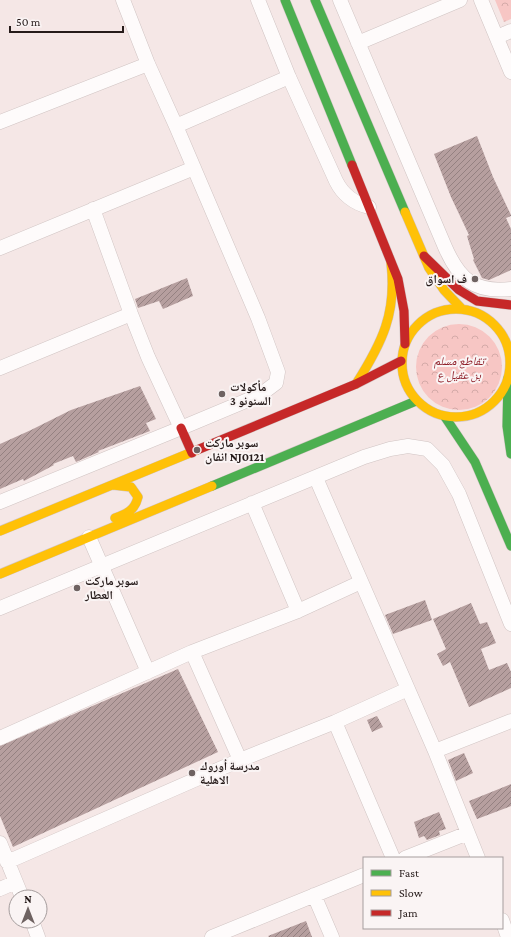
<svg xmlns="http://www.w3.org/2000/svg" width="511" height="937" font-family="'Crimson Pro','Noto Naskh Arabic',serif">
<defs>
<pattern id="park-crowns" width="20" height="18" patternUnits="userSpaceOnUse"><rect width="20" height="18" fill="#f7c6c4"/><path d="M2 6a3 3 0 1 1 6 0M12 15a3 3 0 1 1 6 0" fill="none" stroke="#d4aaa8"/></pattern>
<pattern id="building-hatch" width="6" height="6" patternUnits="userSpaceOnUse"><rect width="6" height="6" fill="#b69f9f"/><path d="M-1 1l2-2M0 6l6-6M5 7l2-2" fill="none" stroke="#948181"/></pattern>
</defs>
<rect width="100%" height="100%" fill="#f5e7e6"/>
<path fill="url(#park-crowns)" d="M 495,0 L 511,0 L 511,19 L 504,22 Z
M416 367a43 43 0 1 1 86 0a43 43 0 1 1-86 0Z"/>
<path fill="url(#building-hatch)" d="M 477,136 L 493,177 L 511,215 L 511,216 L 506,218 L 511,229 L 511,270 L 489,280 L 482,278 L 473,260 L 474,259 L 467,236 L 469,235 L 451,197 L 434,154 Z
M 187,278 L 193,296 L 163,309 L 159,301 L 138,308 L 135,299 Z
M 140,386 L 156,419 L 146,423 L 150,431 L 98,451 L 99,452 L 76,462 L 73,456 L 53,464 L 54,465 L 24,481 L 23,479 L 0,489 L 0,444 L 31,430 L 71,410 Z
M 425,600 L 432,620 L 393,634 L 385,615 Z
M 471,603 L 480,624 L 487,622 L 496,643 L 481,649 L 489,670 L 507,663 L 511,672 L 511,688 L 469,707 L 450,662 L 443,666 L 437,654 L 446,649 L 433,619 Z
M 178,669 L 218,752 L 13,847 L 0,816 L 0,746 Z
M 377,716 L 383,727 L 372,732 L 367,720 Z
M 464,753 L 473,773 L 456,781 L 448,760 Z
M 511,784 L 511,806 L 477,819 L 469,801 Z
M 439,812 L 446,829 L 439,831 L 440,835 L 427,840 L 424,836 L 419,838 L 414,822 Z
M 306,921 L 312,937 L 269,937 L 268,936 Z"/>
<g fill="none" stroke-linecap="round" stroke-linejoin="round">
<g stroke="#d0c4c3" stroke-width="15">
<path id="street" d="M 258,0 L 289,77 L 336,181 C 343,195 353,203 369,207
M 340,0 L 445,247 C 459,279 474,293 511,289
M 481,0 L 511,72
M 497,37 L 511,31
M 358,43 L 460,0
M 0,122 L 148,64
M 176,126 L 289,77
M 93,209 L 131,314 L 148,357 L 181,428 L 260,395 L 276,383 L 278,372 L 258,318 L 176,126 L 148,64 L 123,0
M 0,248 L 194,168
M 0,368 L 131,314
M 316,478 L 435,751 L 478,858
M 0,502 L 181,428
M 252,503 L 298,611
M 89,537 L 148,672
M 0,608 L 364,457 L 390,449 L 408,446 L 427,449 L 443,465 L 459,494 L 511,624
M 192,652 L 240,760
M 335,722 L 393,858
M 0,738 L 192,652 L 298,611 L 361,582
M 435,751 L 511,721
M 0,843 L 22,897
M 405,858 L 468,833
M 7,862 L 240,760 L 335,722 L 408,689
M 0,889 L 16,882
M 314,895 L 332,937
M 502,920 L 508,937
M 32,921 L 38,937
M 212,937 L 364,875"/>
</g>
<g stroke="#d0c4c3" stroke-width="10">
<path id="fast" d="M 285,0 L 352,165
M 315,0 L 405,212
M 508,378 L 507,426 L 511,454
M 445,417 L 475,462 L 511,546
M 212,486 L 416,401"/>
</g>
<g stroke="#d0c4c3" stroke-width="10">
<path id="slow" d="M 405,212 L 429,268 L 444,290 L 462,309
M402 363a54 54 0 1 1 108 0a54 54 0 1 1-108 0Z
M 356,384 C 382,343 397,313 391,263
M 113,485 L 131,487 L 138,497 C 135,510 127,514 115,518
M 0,531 L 197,450
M 0,574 L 212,486"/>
</g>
<g stroke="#d0c4c3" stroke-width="10">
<path id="jam" d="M 352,165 L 398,279 L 404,311 L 405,344
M 424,256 L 459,290 L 477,301 L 511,305
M 181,428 L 192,453
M 197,450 L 356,384 L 401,361"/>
</g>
<use href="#street" stroke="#fefbfb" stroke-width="14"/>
<use href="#fast" stroke="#4caf50" stroke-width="9"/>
<use href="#slow" stroke="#ffc107" stroke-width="9"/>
<use href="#jam" stroke="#c62828" stroke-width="9"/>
</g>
<g fill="#6e6261" stroke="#faf4f4" stroke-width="1.5">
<circle cx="475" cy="279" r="4"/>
<circle cx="222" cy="394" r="4"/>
<circle cx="197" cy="450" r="4"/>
<circle cx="77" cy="588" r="4"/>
<circle cx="192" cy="773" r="4"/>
</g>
<g text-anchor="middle" stroke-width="4" stroke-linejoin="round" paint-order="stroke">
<g font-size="12" font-weight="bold" fill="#261b1a" stroke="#faf4f4" text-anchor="start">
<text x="467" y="283" text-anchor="end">ف اسواق</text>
<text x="230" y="391">مأكولات<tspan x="230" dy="14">السنونو 3</tspan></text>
<text x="205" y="447">سوبر ماركت<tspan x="205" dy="14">انفان NJ0121</tspan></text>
<text x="85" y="585">سوبر ماركت<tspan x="85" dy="14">العطار</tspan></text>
<text x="200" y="770">مدرسة أوروك<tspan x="200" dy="14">الاهلية</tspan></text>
</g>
<g font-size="12" font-style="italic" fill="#8f202a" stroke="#faf4f4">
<text x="459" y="365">تقاطع مسلم<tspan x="459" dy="14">بن عقيل ع</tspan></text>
</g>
</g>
<rect x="363" y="857" width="140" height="72" fill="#faf4f4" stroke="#a59d9d"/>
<rect x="371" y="870" width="20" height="6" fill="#4caf50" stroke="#a59d9d"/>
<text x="399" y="877" font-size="12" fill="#261b1a">Fast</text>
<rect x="371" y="890" width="20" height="6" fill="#ffc107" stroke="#a59d9d"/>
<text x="399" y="897" font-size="12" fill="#261b1a">Slow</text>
<rect x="371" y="910" width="20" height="6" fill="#c62828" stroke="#a59d9d"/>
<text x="399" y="917" font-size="12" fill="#261b1a">Jam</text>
<g transform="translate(28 909)"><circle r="19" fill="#faf4f4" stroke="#a59d9d"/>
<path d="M0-3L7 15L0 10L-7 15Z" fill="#6e6261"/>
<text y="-6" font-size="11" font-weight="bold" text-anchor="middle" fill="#261b1a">N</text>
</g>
<path d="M10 26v6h113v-6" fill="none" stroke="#261b1a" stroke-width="2"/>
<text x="16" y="26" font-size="12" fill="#261b1a" stroke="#faf4f4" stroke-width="3" paint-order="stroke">50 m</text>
</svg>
